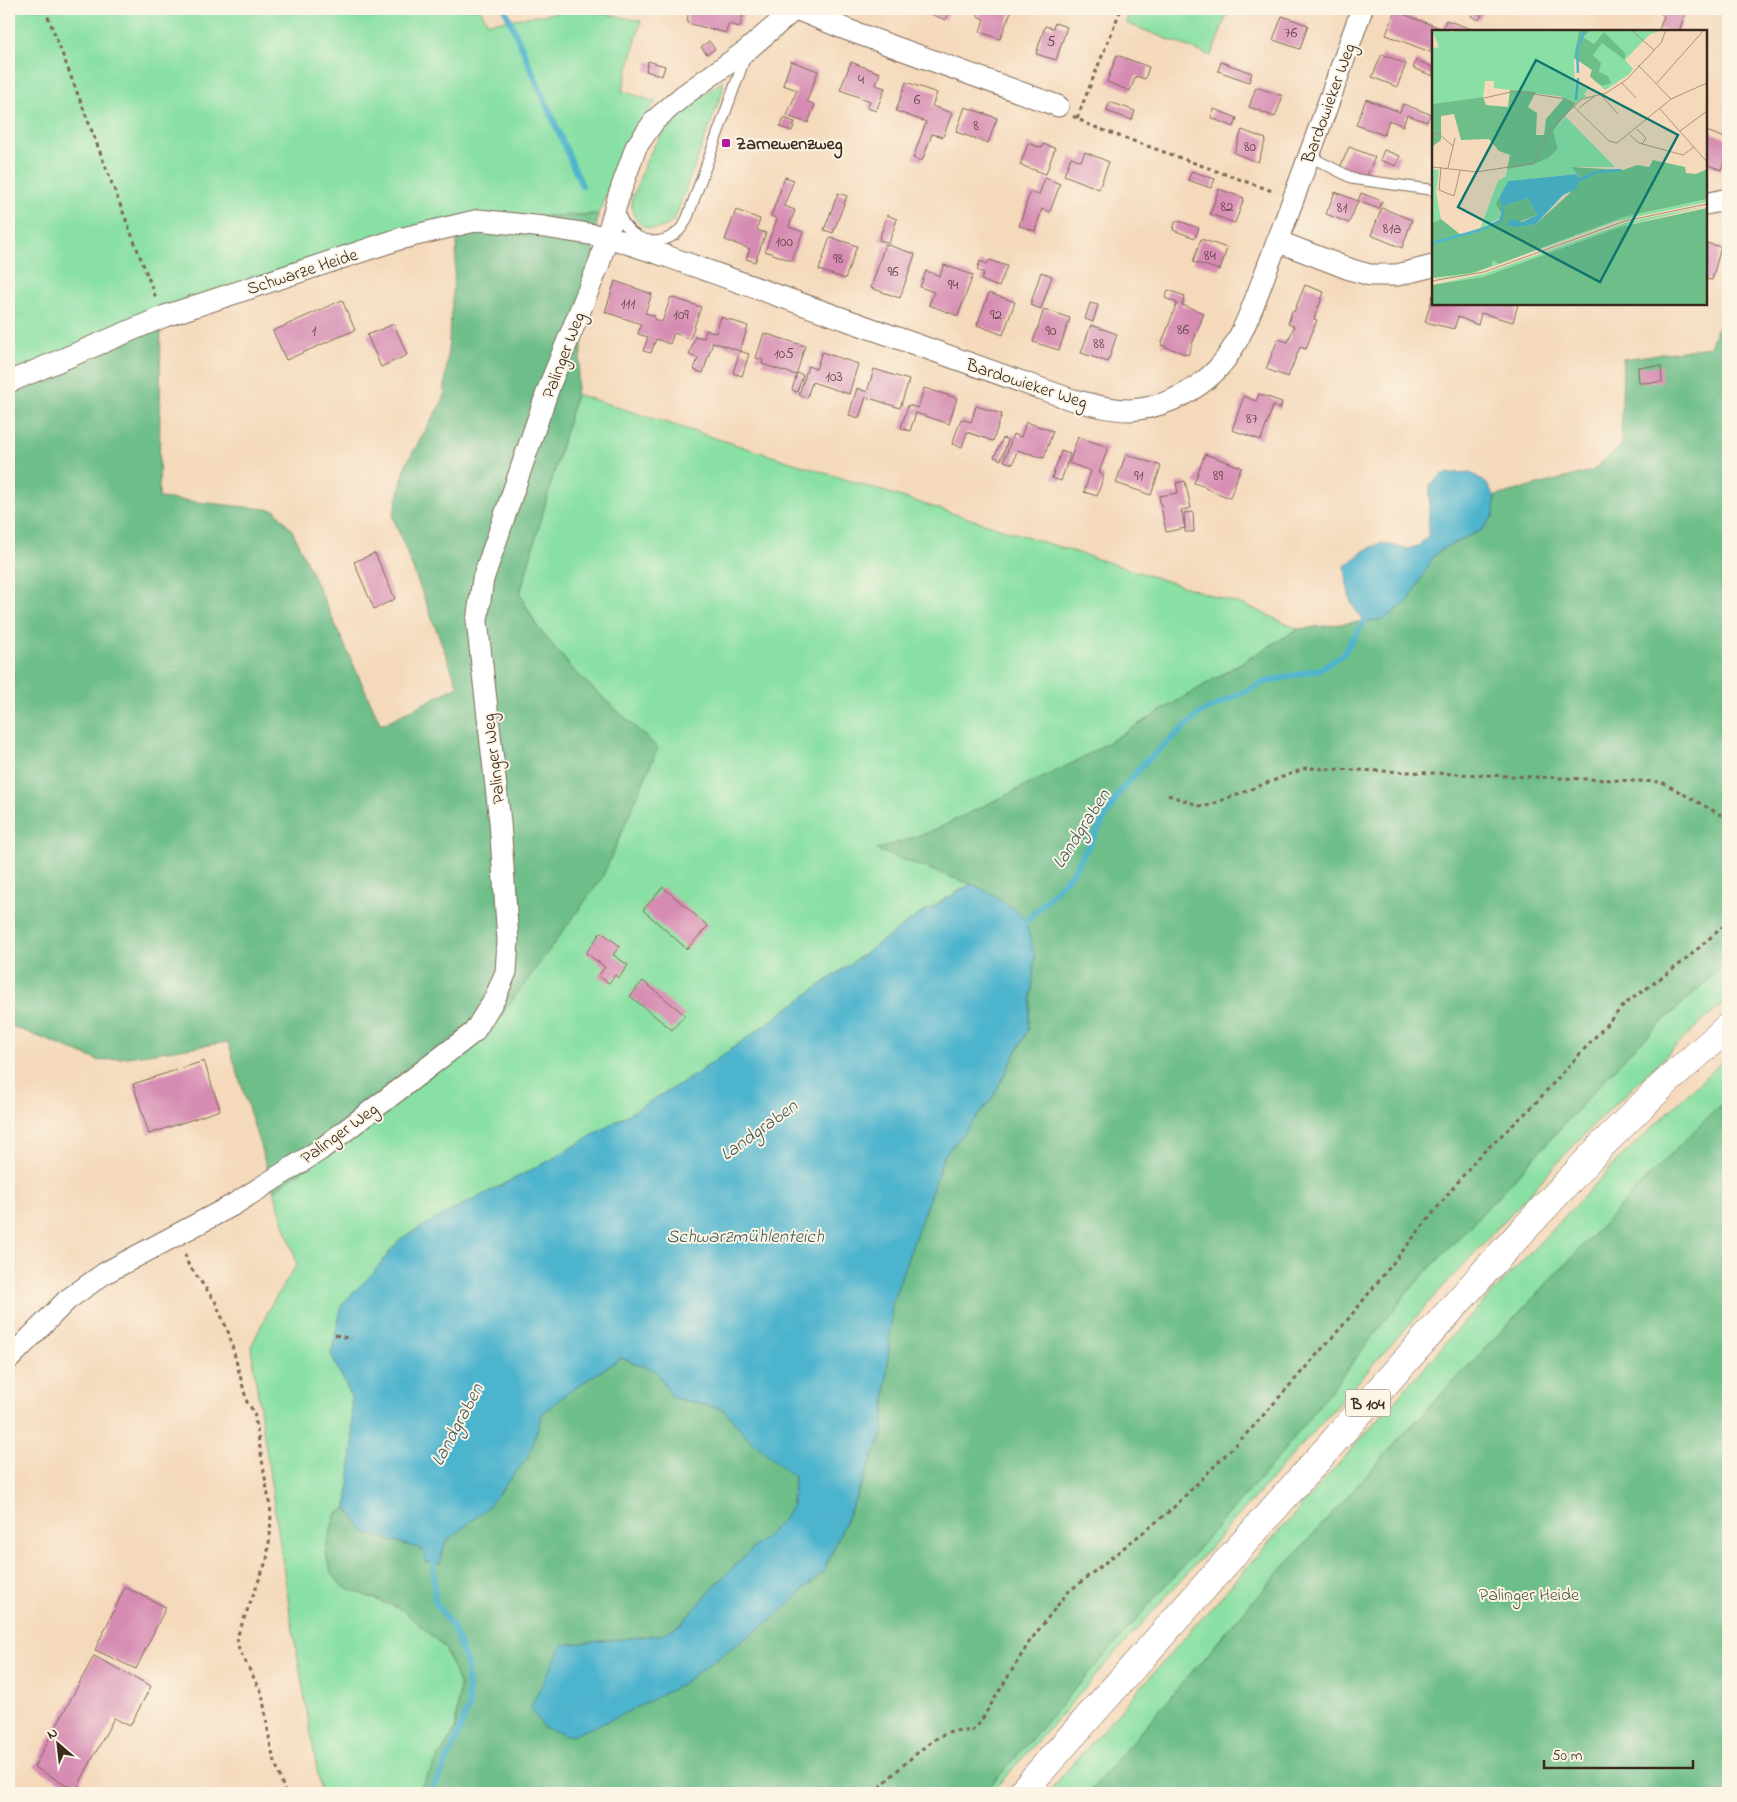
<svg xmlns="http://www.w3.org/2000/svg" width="1737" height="1802" font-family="'Indie Flower',sans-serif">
<rect width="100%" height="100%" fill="#fcf5e5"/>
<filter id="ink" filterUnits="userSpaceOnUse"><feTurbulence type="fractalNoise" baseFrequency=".02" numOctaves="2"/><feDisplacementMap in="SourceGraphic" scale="10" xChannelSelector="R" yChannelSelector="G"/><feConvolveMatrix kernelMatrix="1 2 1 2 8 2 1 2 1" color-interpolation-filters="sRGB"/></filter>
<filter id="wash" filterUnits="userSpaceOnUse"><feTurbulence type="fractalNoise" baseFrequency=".0096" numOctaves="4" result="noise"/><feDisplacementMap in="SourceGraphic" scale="20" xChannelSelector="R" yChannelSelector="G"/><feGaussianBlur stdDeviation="1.12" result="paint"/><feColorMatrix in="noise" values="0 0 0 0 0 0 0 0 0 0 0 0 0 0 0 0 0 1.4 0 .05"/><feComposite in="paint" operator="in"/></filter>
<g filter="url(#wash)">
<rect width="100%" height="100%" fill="#f4d9bb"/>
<path fill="#89e0a4" stroke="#628561" d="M 9,9 L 480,9 L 488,23 L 581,9 L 641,21 L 622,91 L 656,102 L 636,127 L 623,152 L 598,214 L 459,220 L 9,377 Z
M 1130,9 L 1229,9 L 1211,56 L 1126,23 Z
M 723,81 L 723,90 L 674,220 C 654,239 629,226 632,199 C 639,182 644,164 653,148 C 670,119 695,100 723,81 Z
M 576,394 L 1252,608 L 1298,629 L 1077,761 L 930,832 L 877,850 L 971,884 L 920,914 L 695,1075 L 547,1162 L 449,1212 L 400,1239 L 374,1272 L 351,1396 L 353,1444 L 347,1508 L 335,1515 L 325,1551 L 331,1572 L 342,1586 L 403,1610 L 445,1648 L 460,1686 L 455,1730 L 417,1793 L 321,1793 L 290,1612 L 251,1347 L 271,1305 L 297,1264 L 274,1191 L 658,748 L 574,671 L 536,625 L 520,594 Z
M 1728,961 L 1728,1000 L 1696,1027 L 1588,1130 L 1430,1301 L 991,1793 L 984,1793 L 1277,1459 L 1410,1289 L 1509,1185 L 1626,1056 Z
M 1728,1056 L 1728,1097 L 1652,1173 L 1402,1436 L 1246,1609 L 1088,1793 L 1047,1793 L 1459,1328 L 1619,1159 Z"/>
<path fill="#6ebe8a" stroke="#547454" d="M 598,214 L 576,394 L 520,594 L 536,625 L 574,671 L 658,748 L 602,878 L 490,1031 L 274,1191 L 228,1042 L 100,1061 L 9,1025 L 9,377 L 161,312 L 159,498 L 275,510 L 292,530 L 381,725 L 458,686 L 393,517 L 406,464 L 444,398 L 459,220 Z
M 1717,327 L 1728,328 L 1728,961 L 1626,1056 L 1509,1185 L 1410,1289 L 1277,1459 L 984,1793 L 417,1793 L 455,1730 L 460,1686 L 445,1648 L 403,1610 L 342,1586 L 331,1572 L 325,1551 L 335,1515 L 347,1508 L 365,1533 L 422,1549 L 445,1543 L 487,1508 L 529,1456 L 542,1414 L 566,1394 L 621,1358 L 656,1371 L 673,1398 L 723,1409 L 748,1438 L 794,1476 L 792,1504 L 784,1519 L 726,1574 L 681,1624 L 660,1635 L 562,1645 L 677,1687 L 775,1617 L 824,1571 L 883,1435 L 892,1303 L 944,1156 L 992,1099 L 1028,1030 L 1035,956 L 991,893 L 971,884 L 876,850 L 930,832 L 1077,761 L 1298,629 L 1384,619 L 1409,601 L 1433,557 L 1444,548 L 1482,530 L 1494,515 L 1495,496 L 1592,471 L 1621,446 L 1623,359 L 1710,347 Z
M 1728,1097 L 1728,1793 L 1088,1793 L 1246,1609 L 1402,1436 L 1652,1173 Z"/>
<path fill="#4eb4cd" stroke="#446f76" d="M 1470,472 L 1486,483 L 1495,496 L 1494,515 L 1482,530 L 1444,548 L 1433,557 L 1409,601 L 1384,619 L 1364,622 L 1351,603 L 1347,584 L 1345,566 L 1365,550 L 1381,543 L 1408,549 L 1418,546 L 1428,536 L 1430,486 L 1442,474 Z
M 971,884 L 991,893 L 1016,910 L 1026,921 L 1035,956 L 1028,1030 L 992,1099 L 944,1156 L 892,1303 L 883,1434 L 824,1571 L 775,1617 L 677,1687 L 613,1719 L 571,1736 L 544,1728 L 530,1708 L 562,1645 L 660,1635 L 681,1624 L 726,1574 L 784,1519 L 792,1504 L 794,1477 L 748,1438 L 723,1409 L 673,1398 L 656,1371 L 621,1358 L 566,1394 L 542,1414 L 529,1456 L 487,1508 L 445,1543 L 440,1564 L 426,1562 L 422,1549 L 365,1533 L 347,1508 L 353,1444 L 351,1396 L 331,1355 L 342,1304 L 374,1272 L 400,1239 L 449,1212 L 547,1162 L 695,1075 L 920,914 Z"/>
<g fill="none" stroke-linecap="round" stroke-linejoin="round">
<path stroke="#4eb4cd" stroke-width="6" d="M 505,9 L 582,186
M 1022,926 L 1073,872 L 1120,792 L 1144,763 L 1201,713 L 1262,683 L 1320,669 L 1343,654 L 1364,622
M 428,1793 L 442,1773 L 469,1707 L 467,1666 L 454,1629 L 435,1601 L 433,1555"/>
</g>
<g id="blocks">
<path fill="#d68bb2" d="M 689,9 L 744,9 L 740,27 L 728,24 L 726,33 L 687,23 Z
M 927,9 L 950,9 L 946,20 L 925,12 Z
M 979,9 L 1012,9 L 1000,39 L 980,32 L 984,19 L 977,16 Z
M 1475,9 L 1483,12 L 1479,20 L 1471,16 Z
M 1655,9 L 1687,9 L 1679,31 L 1659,30 L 1664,16 Z
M 1395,11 L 1443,29 L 1446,20 L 1477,31 L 1433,31 L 1433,53 L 1386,35 Z
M 1282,16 L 1308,25 L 1300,49 L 1273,40 Z
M 1055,23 L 1067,27 L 1056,60 L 1036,54 L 1045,26 L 1053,28 Z
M 709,41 L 715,49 L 707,54 L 701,47 Z
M 1382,54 L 1406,64 L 1397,87 L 1372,77 Z
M 1117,55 L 1149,67 L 1145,79 L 1136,76 L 1130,91 L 1107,82 Z
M 1416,60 L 1433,67 L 1433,76 L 1413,68 Z
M 648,61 L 665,66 L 662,76 L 646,71 Z
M 791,61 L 818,71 L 807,101 L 815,105 L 808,123 L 787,116 L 797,90 L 783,85 Z
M 851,62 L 880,73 L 876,85 L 885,88 L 876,111 L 867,108 L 870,101 L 840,90 Z
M 1221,62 L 1252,73 L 1249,82 L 1218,71 Z
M 906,82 L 937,93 L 932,106 L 952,113 L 943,137 L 932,134 L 922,161 L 913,158 L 926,122 L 896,111 Z
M 1256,87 L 1283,96 L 1275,117 L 1249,107 Z
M 1366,99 L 1400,112 L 1403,104 L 1430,114 L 1427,122 L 1407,115 L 1403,126 L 1389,120 L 1384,135 L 1356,125 Z
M 1110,102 L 1135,111 L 1132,120 L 1106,111 Z
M 965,107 L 997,118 L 988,143 L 956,132 Z
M 1214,109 L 1237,118 L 1234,127 L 1211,118 Z
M 784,118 L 795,122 L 792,131 L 780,127 Z
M 1242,130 L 1266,139 L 1258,162 L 1234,153 Z
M 1706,131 L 1728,139 L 1728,151 L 1721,170 L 1706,164 Z
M 1028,143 L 1042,148 L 1043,144 L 1055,148 L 1046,174 L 1020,165 Z
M 1349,147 L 1375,157 L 1366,178 L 1340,168 Z
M 1384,150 L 1400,156 L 1396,166 L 1380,160 Z
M 1085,152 L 1109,162 L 1099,189 L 1064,175 L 1071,157 L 1081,161 Z
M 1192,171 L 1215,179 L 1211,188 L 1188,180 Z
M 785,177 L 794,180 L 784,206 L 795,210 L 789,227 L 803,232 L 792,261 L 765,251 L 777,219 L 771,216 Z
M 1045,178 L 1060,184 L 1050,212 L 1042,209 L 1035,231 L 1019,226 L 1030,192 L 1039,195 Z
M 1219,189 L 1244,198 L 1235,223 L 1210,214 Z
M 1335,192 L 1358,201 L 1349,223 L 1326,214 Z
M 838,193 L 847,196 L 833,233 L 824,230 Z
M 1361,193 L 1382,201 L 1379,209 L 1358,201 Z
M 1382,208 L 1412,220 L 1402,248 L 1371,235 Z
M 736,210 L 760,219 L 757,230 L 766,233 L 755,262 L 746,259 L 750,249 L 725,240 Z
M 887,215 L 897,219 L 889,243 L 879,240 Z
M 1176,220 L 1199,228 L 1195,238 L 1173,230 Z
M 830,237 L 857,246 L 845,279 L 819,270 Z
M 1201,239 L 1227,248 L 1220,270 L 1193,262 Z
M 1706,243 L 1721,247 L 1712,280 L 1706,279 Z
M 885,244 L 915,254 L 900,298 L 871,288 Z
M 989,260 L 1007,266 L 999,287 L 981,280 L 984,273 L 977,270 L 980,261 L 987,264 Z
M 944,265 L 973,275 L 958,316 L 929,305 L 934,292 L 920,287 L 926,271 L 940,276 Z
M 1041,272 L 1052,276 L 1041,309 L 1030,305 Z
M 615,281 L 652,294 L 645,313 L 655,316 L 654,319 L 662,322 L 671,297 L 701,307 L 690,339 L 674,333 L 670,344 L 656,339 L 651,353 L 643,351 L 648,337 L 638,334 L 641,324 L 605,312 Z
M 1305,285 L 1324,292 L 1314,319 L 1317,320 L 1306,349 L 1300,347 L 1288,377 L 1266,369 L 1278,339 L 1288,342 L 1294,326 L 1288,324 L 1292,311 L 1294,312 Z
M 1168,290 L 1185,296 L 1182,305 L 1204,313 L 1188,355 L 1161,345 L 1177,303 L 1165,298 Z
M 989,293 L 1015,302 L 1003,335 L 977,325 Z
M 1433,295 L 1433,304 L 1518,304 L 1513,322 L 1481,313 L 1478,325 L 1458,317 L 1454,329 L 1425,322 Z
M 342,300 L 355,330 L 286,360 L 273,331 Z
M 1090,303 L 1098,305 L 1093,322 L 1085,319 Z
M 1044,309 L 1070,318 L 1059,350 L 1033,342 Z
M 721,317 L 748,326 L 740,351 L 749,354 L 742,376 L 733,373 L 740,351 L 713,342 L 703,373 L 694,370 L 698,358 L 689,355 L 695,336 L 704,338 L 706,330 L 716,333 Z
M 394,324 L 407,355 L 381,367 L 367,335 Z
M 1091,325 L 1117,334 L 1108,362 L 1081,353 Z
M 764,333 L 805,346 L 796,375 L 762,364 L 763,360 L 756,358 Z
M 822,352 L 858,364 L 849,394 L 812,382 L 807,398 L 799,395 L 808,366 L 816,369 Z
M 1661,366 L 1662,382 L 1639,383 L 1638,367 Z
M 874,369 L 909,380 L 900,408 L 866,397 L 859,418 L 849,415 L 857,388 L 867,392 Z
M 797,373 L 803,375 L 797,392 L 792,390 Z
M 924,388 L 957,398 L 949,424 L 916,413 L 910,431 L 901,428 L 908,405 L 918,408 Z
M 1259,394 L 1282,402 L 1280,409 L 1273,406 L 1261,440 L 1232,430 L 1244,396 L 1256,401 Z
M 976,406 L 1002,414 L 993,441 L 967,432 L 962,447 L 952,444 L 961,419 L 971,422 Z
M 1026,422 L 1053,431 L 1044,458 L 1017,450 L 1013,464 L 1004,461 L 1013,434 L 1021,437 Z
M 1078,437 L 1108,447 L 1099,473 L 1104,475 L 1097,496 L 1084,492 L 1091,471 L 1069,463 Z
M 1003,438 L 1008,440 L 1001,460 L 994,457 Z
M 1061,451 L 1070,454 L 1061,481 L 1052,478 Z
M 1126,454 L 1161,466 L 1151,495 L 1116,483 Z
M 1205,454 L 1241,467 L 1230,498 L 1205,488 L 1206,487 L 1194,483 Z
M 1185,481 L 1191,508 L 1181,510 L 1185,528 L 1184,513 L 1193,512 L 1194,532 L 1185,532 L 1185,528 L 1166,532 L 1159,496 L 1178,493 L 1176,483 Z
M 375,553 L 395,599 L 374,609 L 354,562 Z
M 663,887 L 708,926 L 687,949 L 643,910 Z
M 601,932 L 620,946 L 613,955 L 628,965 L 619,978 L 615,975 L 609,983 L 598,976 L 605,967 L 586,953 Z
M 643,981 L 685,1015 L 672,1030 L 630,996 Z
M 204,1061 L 220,1110 L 149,1134 L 133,1084 Z
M 125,1587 L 166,1607 L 136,1669 L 95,1650 Z
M 94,1656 L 151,1686 L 130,1726 L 114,1718 L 76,1790 L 34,1767 Z"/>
</g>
</g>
<g filter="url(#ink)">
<use href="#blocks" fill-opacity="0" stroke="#7c6755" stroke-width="1"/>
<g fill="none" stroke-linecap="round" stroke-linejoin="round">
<g stroke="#7c6755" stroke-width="12">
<path id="lane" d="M 1309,156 L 1354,179 L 1433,190
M 619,211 C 624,235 651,250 674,235 C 681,230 685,224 688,216 L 746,55"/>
</g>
<g stroke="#7c6755" stroke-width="23">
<path id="street" d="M 796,9 L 848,30 L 1058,106
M 1706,204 L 1728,199
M 1277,241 L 1352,270 L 1370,275 L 1397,275 L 1433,266
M 9,382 L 165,316 L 399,239 L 479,220 L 544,227 L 608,237 L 669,257 L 1070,399 C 1089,404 1110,410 1130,410 C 1159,408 1187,396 1209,377 C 1241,350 1256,296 1271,258 C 1303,175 1332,92 1362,9
M 9,1359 L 67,1300 L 105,1273 L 233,1205 L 320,1150 L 474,1032 L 495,998 L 506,972 L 508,941 L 500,822 L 477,621 L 483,579 L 550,384 L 599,264 L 619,195 L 636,147 L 655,120 L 684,95 L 747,50 L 795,9"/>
</g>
<g stroke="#7c6755" stroke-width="29">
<path id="primary" d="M 1021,1793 L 1488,1268 L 1603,1144 L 1663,1085 L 1728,1027"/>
</g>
<path stroke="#7c6755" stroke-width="3" stroke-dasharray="4 4" stroke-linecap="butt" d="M 45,9 L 156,298
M 1073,116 L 1089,125 L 1275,192
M 1077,118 L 1121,9
M 1168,795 L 1204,807 L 1306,768 L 1662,782 L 1728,819
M 185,1254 L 188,1264 L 215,1301 L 229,1334 L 247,1402 L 254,1412 L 271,1513 L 270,1535 L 267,1559 L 237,1637 L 239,1650 L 262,1693 L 271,1749 L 285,1793
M 335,1335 L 351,1339
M 874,1793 C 888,1779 934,1734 952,1731 C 959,1730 966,1731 972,1731 L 979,1724 L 1030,1641 L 1067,1593 L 1171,1510 L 1252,1428 L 1345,1323 L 1477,1158 L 1530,1109 L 1625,1004 L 1684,961 L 1728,922"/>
<use href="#lane" stroke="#fff" stroke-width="10"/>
<use href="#street" stroke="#fff" stroke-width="21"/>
<use href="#primary" stroke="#fff" stroke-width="28"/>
</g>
</g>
<rect fill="#b5179e" stroke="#fcf5e5" stroke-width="2" x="721" y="138" width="10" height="10" rx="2.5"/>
<g text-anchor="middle" stroke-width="4" stroke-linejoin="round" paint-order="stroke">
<g font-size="15" fill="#624243">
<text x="1291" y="37">76</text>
<text x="1051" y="46">5</text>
<text x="861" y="84">4</text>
<text x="917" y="104">6</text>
<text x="976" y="130">8</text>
<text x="1250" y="151">80</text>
<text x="1227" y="211">82</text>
<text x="1342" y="212">81</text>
<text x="1392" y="233">81a</text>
<text x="784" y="246">100</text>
<text x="1210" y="260">84</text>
<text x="838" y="263">98</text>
<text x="893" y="276">96</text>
<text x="953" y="289">94</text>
<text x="628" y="308">111</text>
<text x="681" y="319">109</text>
<text x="996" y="319">92</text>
<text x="1183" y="334">86</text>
<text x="314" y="335">1</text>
<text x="1051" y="335">90</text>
<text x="1099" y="348">88</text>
<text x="784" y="358">105</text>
<text x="834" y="381">103</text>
<text x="1252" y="423">87</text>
<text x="1139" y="480">91</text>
<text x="1218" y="480">89</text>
</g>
<rect fill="#fcf5e5" stroke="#75675a" stroke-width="1" x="1345.5" y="1389.5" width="45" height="27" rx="4"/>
<g font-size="16" font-weight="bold" fill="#3b2a1e">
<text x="1368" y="1409">B 104</text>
</g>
<g font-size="18" fill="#3b2a1e" stroke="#fcf5e5">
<text transform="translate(1328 103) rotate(-70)" y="6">Bardowieker Weg</text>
<text transform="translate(302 271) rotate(-18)" y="6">Schwarze Heide</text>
<text transform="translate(563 355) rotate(-69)" y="6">Palinger Weg</text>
<text transform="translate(1027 383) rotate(18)" y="6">Bardowieker Weg</text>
<text transform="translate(493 759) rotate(-97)" y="6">Palinger Weg</text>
<text transform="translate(339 1133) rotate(-36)" y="6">Palinger Weg</text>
</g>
<g font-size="18" font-weight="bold" fill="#3b2a1e" stroke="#fcf5e5" text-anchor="start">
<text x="736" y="149">Zarnewenzweg</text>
</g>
<g font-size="18" fill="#4e5840" stroke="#fcf5e5">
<text x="1529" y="1600">Palinger Heide</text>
</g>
<g font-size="19" font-style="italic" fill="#425a5b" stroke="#fcf5e5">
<text transform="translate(1080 828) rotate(-57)" y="7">Landgraben</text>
<text transform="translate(758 1129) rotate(-36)" y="7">Landgraben</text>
<text x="745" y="1242">Schwarzmühlenteich</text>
<text transform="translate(456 1424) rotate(-62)" y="7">Landgraben</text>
</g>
</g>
<g transform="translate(1432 30)">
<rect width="275" height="275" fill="#f4d9bb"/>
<path d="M 0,0 L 18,0 L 19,3 L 23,0 L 147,0 L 142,33 L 143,53 L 156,59 L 152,64 L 154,67 L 144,73 L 127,66 L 62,58 L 62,51 L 53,51 L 51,67 L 0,74 L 0,19 L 7,17 ZM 159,0 L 231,0 L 218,4 L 193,30 L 201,39 L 196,45 L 173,60 L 158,46 L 164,31 L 160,26 L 169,13 L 167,8 L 162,14 L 151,7 ZM 134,87 L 183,137 L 140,137 L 145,144 L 76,151 L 64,174 L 69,187 L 48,199 L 66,151 L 74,146 L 75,139 L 100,135 L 126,120 L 121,101 ZM 0,139 L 7,140 L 4,162 L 9,189 L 0,193 ZM 275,169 L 275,172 L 185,191 L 45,242 L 31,246 L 0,249 L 40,243 L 60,236 L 61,230 L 67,234 L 192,187 ZM 275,176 L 188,197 L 51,247 L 0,255 L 52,244 L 199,191 Z" fill="#89e0a4"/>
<path d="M 147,0 L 159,0 L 151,7 L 162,14 L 172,2 L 193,23 L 193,30 L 170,13 L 161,25 L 169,33 L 167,42 L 176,46 L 179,53 L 171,56 L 164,52 L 158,46 L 160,40 L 142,28 ZM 78,60 L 104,62 L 96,77 L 105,83 L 104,105 L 112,105 L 114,89 L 132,68 L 144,73 L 121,101 L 126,119 L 116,128 L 100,135 L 75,139 L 78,125 L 67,121 L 57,109 L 29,110 L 22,84 L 9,86 L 9,110 L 0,117 L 0,74 L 51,67 L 54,75 L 76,77 ZM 221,130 L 253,137 L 254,143 L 264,144 L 275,139 L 275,169 L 192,187 L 67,234 L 61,230 L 60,236 L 40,243 L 0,248 L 0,193 L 9,189 L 29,205 L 67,191 L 69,184 L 64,174 L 66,168 L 74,175 L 96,168 L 105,185 L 87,192 L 87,197 L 104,194 L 138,163 L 147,146 L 139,137 L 191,140 L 205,135 L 217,137 ZM 275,178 L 275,275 L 0,275 L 0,255 L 51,247 L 188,197 Z" fill="#6ebe8a"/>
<path d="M 145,144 L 148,150 L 144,159 L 131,165 L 104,194 L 87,197 L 74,195 L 79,189 L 90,192 L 105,185 L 96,168 L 71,176 L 67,168 L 76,151 Z" fill="#4eb4cd"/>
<path fill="none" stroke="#4eb4cd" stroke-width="2.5" d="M 146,43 L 145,19 L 153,0M 144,70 L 146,48M 147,150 L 165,142 L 189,140M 50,200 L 69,190 L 72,176M 0,213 L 48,200"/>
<path fill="none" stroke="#aa937c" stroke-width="1" d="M 199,0 L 222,20M 206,35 L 239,69M 190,53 L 204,68M 225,53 L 272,0M 169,65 L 186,84M 52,68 L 83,61 L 134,69 L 177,111 L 185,113 L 239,69 L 275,53M 147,78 L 163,66M 228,79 L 275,132M 205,99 L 214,108 L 210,114M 248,101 L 275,81M 0,103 L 7,104 L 21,116M 198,105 L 207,113 L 251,125 L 262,117M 0,137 L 45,142 L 102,133 L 119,98 L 150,69 L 174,63 L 194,50 L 229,13 L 234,0M 9,137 L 7,160 L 22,166 L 28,141M 16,138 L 23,108M 0,251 L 52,242 L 193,191 L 275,174"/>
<path fill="#0f766e" fill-opacity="0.15" stroke="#0f766e" stroke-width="2.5" d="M 104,30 L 246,105 L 168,252 L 26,177 Z"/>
<rect width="275" height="275" fill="none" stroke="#3b2a1e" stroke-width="2.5"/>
</g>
<rect width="1737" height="1802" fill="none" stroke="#fcf5e5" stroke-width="30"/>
<g transform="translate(58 1744) rotate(332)" stroke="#fcf5e5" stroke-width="4" paint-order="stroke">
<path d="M0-4L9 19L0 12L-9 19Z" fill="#3b2a1e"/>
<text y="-8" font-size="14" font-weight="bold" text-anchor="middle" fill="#3b2a1e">N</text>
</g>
<path d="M1544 1760v8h149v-8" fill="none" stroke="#3b2a1e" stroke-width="2.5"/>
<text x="1552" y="1760" font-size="15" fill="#3b2a1e" stroke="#fcf5e5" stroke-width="4" paint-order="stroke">50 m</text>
</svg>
